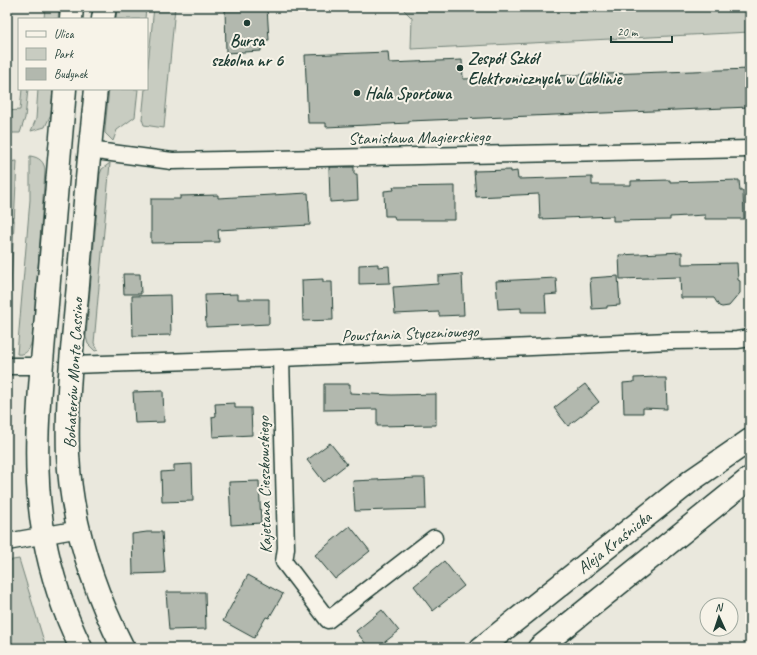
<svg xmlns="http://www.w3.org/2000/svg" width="757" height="655" font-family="Caveat,sans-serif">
<rect width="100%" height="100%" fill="#eae8dd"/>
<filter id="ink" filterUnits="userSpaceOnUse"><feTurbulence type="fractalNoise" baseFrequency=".025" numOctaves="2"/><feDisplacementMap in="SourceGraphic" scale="8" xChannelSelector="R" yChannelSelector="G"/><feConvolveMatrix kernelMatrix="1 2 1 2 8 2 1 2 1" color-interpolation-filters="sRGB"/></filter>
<g filter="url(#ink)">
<path fill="#c8ccc1" stroke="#74847a" d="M 45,7 L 59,7 L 58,19 L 44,19 Z
M 117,7 L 146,7 L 145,19 L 116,19 Z
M 154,7 L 175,7 L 164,128 L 144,125 L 142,119 L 145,89 L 147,89 L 147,74 Z
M 401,7 L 750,7 L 750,32 L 411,49 L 412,18 Z
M 22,89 L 28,89 L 25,118 L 20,133 L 7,133 L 7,111 L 20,110 Z
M 38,89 L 53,89 L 51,114 L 45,127 L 31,131 L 36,119 Z
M 109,89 L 138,89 L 135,117 L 117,130 L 113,141 L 105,133 L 105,128 Z
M 30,156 C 39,157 45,162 45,171 L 33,335 C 31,345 29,356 17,354 L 30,200 Z
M 17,161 L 8,350 L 7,162 Z
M 110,163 L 94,343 L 98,350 L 95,351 L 88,344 L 86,337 L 100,174 L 102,169 Z
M 19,559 L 46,648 L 7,648 L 7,561 Z"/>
<path fill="#b2b8ae" stroke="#1f3d34" d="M 225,7 L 267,7 L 269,40 L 261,40 L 261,51 L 226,53 Z
M 388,52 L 389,63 L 462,60 L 463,79 L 750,69 L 750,107 L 409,121 L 409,123 L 326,127 L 326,123 L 308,123 L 305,55 Z
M 329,167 L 354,167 L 354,174 L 357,174 L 358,200 L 330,202 Z
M 511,170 L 511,172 L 517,171 L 518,179 L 592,177 L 592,185 L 631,185 L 631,181 L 670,180 L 670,182 L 739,180 L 740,191 L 743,191 L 744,219 L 705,219 L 705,215 L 670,217 L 670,220 L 613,221 L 613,216 L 540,219 L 539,194 L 476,197 L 474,171 Z
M 455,186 L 455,220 L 395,220 L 394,216 L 385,216 L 384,191 L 394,190 L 393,187 Z
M 308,193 L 310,225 L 218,230 L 219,242 L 151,243 L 151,199 L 180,199 L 180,196 L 218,195 L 218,198 Z
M 682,252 L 682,264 L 737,263 L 738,280 L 740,281 L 740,293 L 729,306 L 722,307 L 719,306 L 714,298 L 681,298 L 680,277 L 620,279 L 619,255 Z
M 378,264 L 378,267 L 389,266 L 390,283 L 359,284 L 359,265 Z
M 123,274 L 140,274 L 141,294 L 124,294 Z
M 462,274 L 464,315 L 439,316 L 439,312 L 395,314 L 393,287 L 438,284 L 438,276 Z
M 618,276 L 620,305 L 607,306 L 607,308 L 592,309 L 590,278 Z
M 556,278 L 557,294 L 545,295 L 546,312 L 521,312 L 521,308 L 498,309 L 496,281 Z
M 323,279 L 323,282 L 332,282 L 333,320 L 303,321 L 302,280 Z
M 238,294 L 238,299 L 269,299 L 269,324 L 206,327 L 205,295 Z
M 170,295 L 171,335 L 133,336 L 132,296 Z
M 656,377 L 657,378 L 666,378 L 667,409 L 643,408 L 643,413 L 624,413 L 623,383 L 634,382 L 634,378 Z
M 324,384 L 350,384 L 350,393 L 392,395 L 436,394 L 436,425 L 377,426 L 377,409 L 324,410 Z
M 585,384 L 599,402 L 568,426 L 554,408 Z
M 163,391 L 164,422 L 135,423 L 133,392 Z
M 235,403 L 235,408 L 251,408 L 252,435 L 213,437 L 212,417 L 216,416 L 215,404 Z
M 330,443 L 347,464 L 324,482 L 307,460 Z
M 192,464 L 193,501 L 162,502 L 161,472 L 174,471 L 174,465 Z
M 416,478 L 425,478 L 426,509 L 355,511 L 353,481 Z
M 259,481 L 261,523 L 231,525 L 229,482 Z
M 350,526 L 370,551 L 335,579 L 315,555 Z
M 147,532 L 162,532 L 165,573 L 133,574 L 132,534 Z
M 444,561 L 464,586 L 433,611 L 414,586 Z
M 248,575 L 283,594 L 269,618 L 266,617 L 254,638 L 223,621 Z
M 166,592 L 205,592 L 206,629 L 169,630 Z
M 382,610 L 399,631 L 377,648 L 369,648 L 356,631 Z"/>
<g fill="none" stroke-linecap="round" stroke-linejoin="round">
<g stroke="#1f3d34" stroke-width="19">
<path id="street" d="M 89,150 L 172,161 L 750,149
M 281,358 L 286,548 L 284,562 L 328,620 L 434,538
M 71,365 L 281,358 L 669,341 L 737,340 L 750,338
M 7,366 L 42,366
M 7,542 L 80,529"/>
</g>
<g stroke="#1f3d34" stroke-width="25">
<g id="secondary">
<path id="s1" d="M 481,648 L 692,480 L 750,440"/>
<path d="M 539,648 L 750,478"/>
</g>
</g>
<g stroke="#1f3d34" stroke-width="25">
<path id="primary" d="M 71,19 L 72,7
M 103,19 L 105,7
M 65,89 C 59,161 53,232 47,304 C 41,380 30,459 44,536 C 51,575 64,613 81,648
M 96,89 C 89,154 83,220 78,285 C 73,341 66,398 68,454 C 71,521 93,589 123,648"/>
</g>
<use href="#street" stroke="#f7f3e8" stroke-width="16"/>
<use href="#secondary" stroke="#f7f3e8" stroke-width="22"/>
<use href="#primary" stroke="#f7f3e8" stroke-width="22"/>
</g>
</g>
<g fill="#1f3d34" stroke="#f7f3e8" stroke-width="1.5">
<circle cx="247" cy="23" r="4"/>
<circle cx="460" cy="68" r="4"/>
<circle cx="357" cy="93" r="4"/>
</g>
<g text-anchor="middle" stroke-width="4" stroke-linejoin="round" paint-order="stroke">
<g font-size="17" font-weight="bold" fill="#1f3d34" stroke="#f7f3e8" text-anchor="start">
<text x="247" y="46" text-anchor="middle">Bursa<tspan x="247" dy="20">szkolna nr 6</tspan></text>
<text x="468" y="64">Zespół Szkół<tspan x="468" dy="20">Elektronicznych w Lublinie</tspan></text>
<text x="365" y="99">Hala Sportowa</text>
</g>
<g font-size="17" fill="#1f3d34" stroke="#f7f3e8">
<text transform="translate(419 137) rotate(-1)" y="6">Stanisława Magierskiego</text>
<text transform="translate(410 333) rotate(-2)" y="6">Powstania Styczniowego</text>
<text transform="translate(73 373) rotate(-87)" y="6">Bohaterów Monte Cassino</text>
<text transform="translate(264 485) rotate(-91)" y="6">Kajetana Cieszkowskiego</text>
<text dy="6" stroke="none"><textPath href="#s1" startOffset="170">Aleja Kraśnicka</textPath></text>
</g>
</g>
<rect width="757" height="655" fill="none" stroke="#f7f3e8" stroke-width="24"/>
<rect x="12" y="12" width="733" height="631" fill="none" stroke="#1f3d34" stroke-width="1.5" filter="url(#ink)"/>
<rect x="18" y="18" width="130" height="72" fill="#f7f3e8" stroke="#a1aaa0"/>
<rect x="26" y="31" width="20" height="6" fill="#f7f3e8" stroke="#a1aaa0"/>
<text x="54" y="38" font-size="12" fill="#1f3d34">Ulica</text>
<rect x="26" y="48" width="20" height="12" fill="#c8ccc1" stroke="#a1aaa0"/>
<text x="54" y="58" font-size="12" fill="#1f3d34">Park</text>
<rect x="26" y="68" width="20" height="12" fill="#b2b8ae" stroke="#a1aaa0"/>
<text x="54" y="78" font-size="12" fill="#1f3d34">Budynek</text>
<g transform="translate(719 617) rotate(357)"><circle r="19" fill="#f7f3e8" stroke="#a1aaa0"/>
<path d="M0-3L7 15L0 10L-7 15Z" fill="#1f3d34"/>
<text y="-6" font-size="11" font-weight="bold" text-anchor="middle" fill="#1f3d34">N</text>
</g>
<path d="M611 36v6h61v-6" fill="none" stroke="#1f3d34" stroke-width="2"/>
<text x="617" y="36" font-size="12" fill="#1f3d34" stroke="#f7f3e8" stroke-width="3" paint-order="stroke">20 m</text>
</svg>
